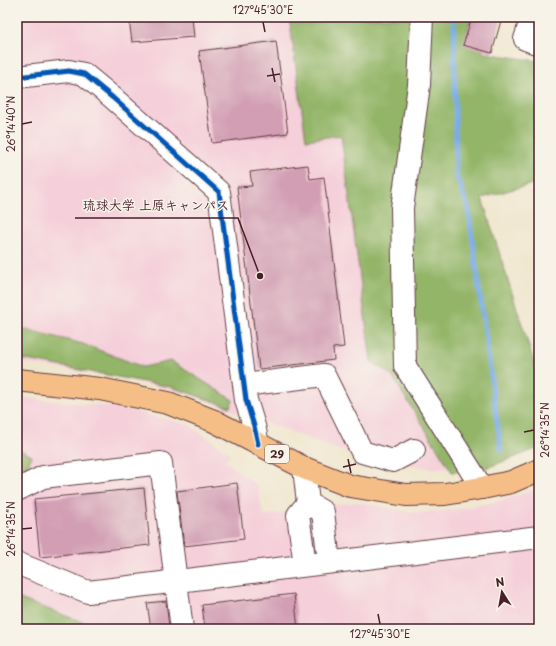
<svg xmlns="http://www.w3.org/2000/svg" width="556" height="646" font-family="'Playpen Sans','Klee One',sans-serif">
<rect width="100%" height="100%" fill="#f7f3e8"/>
<filter id="ink" filterUnits="userSpaceOnUse"><feTurbulence type="fractalNoise" baseFrequency=".025" numOctaves="2"/><feDisplacementMap in="SourceGraphic" scale="8" xChannelSelector="R" yChannelSelector="G"/><feConvolveMatrix kernelMatrix="1 2 1 2 8 2 1 2 1" color-interpolation-filters="sRGB"/></filter>
<filter id="wash" filterUnits="userSpaceOnUse"><feTurbulence type="fractalNoise" baseFrequency=".012" numOctaves="4" result="noise"/><feDisplacementMap in="SourceGraphic" scale="16" xChannelSelector="R" yChannelSelector="G"/><feGaussianBlur stdDeviation="0.9" result="paint"/><feColorMatrix in="noise" values="0 0 0 0 0 0 0 0 0 0 0 0 0 0 0 0 0 1.4 0 .05"/><feComposite in="paint" operator="in"/></filter>
<g filter="url(#wash)">
<rect width="100%" height="100%" fill="#f0e6cd"/>
<path fill="#f5cfda" d="M 17,17 L 468,17 L 458,55 L 475,191 L 539,378 L 539,446 L 512,460 L 430,469 L 339,450 L 191,395 L 116,377 L 17,362 Z
M 17,397 L 120,408 L 189,425 L 230,453 L 225,461 L 258,486 L 263,516 L 349,503 L 357,502 L 415,513 L 459,509 L 503,500 L 539,488 L 539,629 L 17,629 Z"/>
<path fill="#93b568" stroke="#6e6a4a" d="M 289,17 L 471,17 L 467,31 L 484,53 L 539,61 L 539,182 L 482,198 L 539,378 L 539,448 L 489,467 L 452,472 L 392,376 L 371,361 L 341,135 L 306,140 Z
M 17,327 L 83,344 L 143,367 L 171,361 L 233,400 L 230,407 L 171,387 L 33,361 L 17,359 Z
M 17,448 L 32,456 L 19,484 L 17,485 Z
M 17,598 L 102,629 L 17,629 Z"/>
<g fill="none" stroke-linecap="round" stroke-linejoin="round">
<path stroke="#7aace6" stroke-width="5" d="M 454,17 L 456,175 L 468,207 L 501,450"/>
</g>
<g id="blocks">
<path fill="#d29eb4" d="M 141,17 L 192,17 L 194,37 L 132,42 L 129,19 Z
M 472,17 L 502,17 L 492,53 L 463,45 Z
M 276,41 L 288,133 L 212,143 L 199,51 Z
M 308,165 L 310,179 L 324,177 L 344,347 L 333,348 L 334,360 L 259,369 L 237,187 L 252,186 L 250,172 Z
M 237,483 L 244,539 L 184,546 L 177,491 Z
M 144,488 L 150,545 L 40,557 L 34,499 Z
M 294,594 L 298,629 L 205,629 L 202,605 Z
M 166,601 L 169,629 L 151,629 L 147,603 Z"/>
</g>
</g>
<g filter="url(#ink)">
<use href="#blocks" fill-opacity="0" stroke="#633d43" stroke-width="1"/>
<g fill="none" stroke-linecap="round" stroke-linejoin="round">
<g stroke="#633d43" stroke-width="24">
<path id="minor" d="M 422,17 L 419,85 L 402,208 L 405,366 L 482,488
M 532,17 L 525,39 L 539,44
M 17,77 L 69,71 L 84,74 L 113,98 L 219,192 L 246,400 L 254,426 L 258,444
M 244,385 L 324,375 L 362,452 L 393,461 L 414,450
M 304,468 L 308,503 L 323,512 L 329,562
M 17,490 L 43,477 L 161,463 L 182,629
M 17,564 L 19,564 L 88,592 L 539,537
M 305,565 L 298,515 L 308,503"/>
</g>
<g stroke="#633d43" stroke-width="24">
<path id="major" d="M 17,380 L 100,389 L 168,403 L 214,421 L 295,463 L 304,468 L 350,486 L 406,495 L 445,494 L 482,488 L 511,482 L 539,470"/>
</g>
<use href="#minor" stroke="#fff" stroke-width="22"/>
<use href="#major" stroke="#f6be87" stroke-width="22"/>
<g stroke="#f7f3e8" stroke-width="8">
<path id="cycleway" d="M 17,77 L 69,71 L 84,74 L 113,98 L 219,192 L 246,400 L 254,426 L 258,444"/>
</g>
<use href="#cycleway" stroke="#0057b8" stroke-width="5"/>
</g>
</g>
<path fill="none" stroke="#4a1f2b" stroke-width="1.5" d="M 263,22 L 265,32M 272,68 L 275,82M 267,76 L 280,74M 22,124 L 32,122M 524,432 L 534,430M 348,459 L 351,473M 343,467 L 356,464M 22,529 L 32,528M 378,614 L 380,624"/>
<g text-anchor="middle" stroke-width="3" stroke-linejoin="round" paint-order="stroke">
<rect fill="#f7f3e8" stroke="#7e5f64" stroke-width="1" x="265" y="445" width="24" height="18" rx="3"/>
<g font-size="11" font-weight="bold" fill="#4a1f2b">
<text x="277" y="458">29</text>
</g>
</g>
<path fill="none" stroke="#4a1f2b" stroke-width="1.5" d="M260 276L238 218H75"/>
<circle fill="#4a1f2b" stroke="#f7f3e8" stroke-width="1.5" cx="260" cy="276" r="4"/>
<g font-size="13" text-anchor="middle" font-weight="bold" fill="#4a1f2b" stroke="#f7f3e8" stroke-width="3" stroke-linejoin="round" paint-order="stroke">
<text x="156" y="210">琉球大学 上原キャンパス</text>
</g>
<rect width="556" height="646" fill="none" stroke="#f7f3e8" stroke-width="44"/>
<g transform="translate(502 592) rotate(349)" stroke="#f7f3e8" stroke-width="3" paint-order="stroke">
<path d="M0-3L7 15L0 10L-7 15Z" fill="#4a1f2b"/>
<text y="-6" font-size="11" font-weight="bold" text-anchor="middle" fill="#4a1f2b">N</text>
</g>
<rect x="22" y="22" width="512" height="602" fill="none" stroke="#4a1f2b" stroke-width="1.5"/>
<g font-size="10" text-anchor="middle" fill="#4a1f2b">
<text x="263" y="14">127°45'30"E</text>
<text transform="translate(11 124) rotate(-90)" y="4">26°14'40"N</text>
<text transform="translate(545 430) rotate(-90)" y="4">26°14'35"N</text>
<text transform="translate(11 529) rotate(-90)" y="4">26°14'35"N</text>
<text x="380" y="638">127°45'30"E</text>
</g>
</svg>
